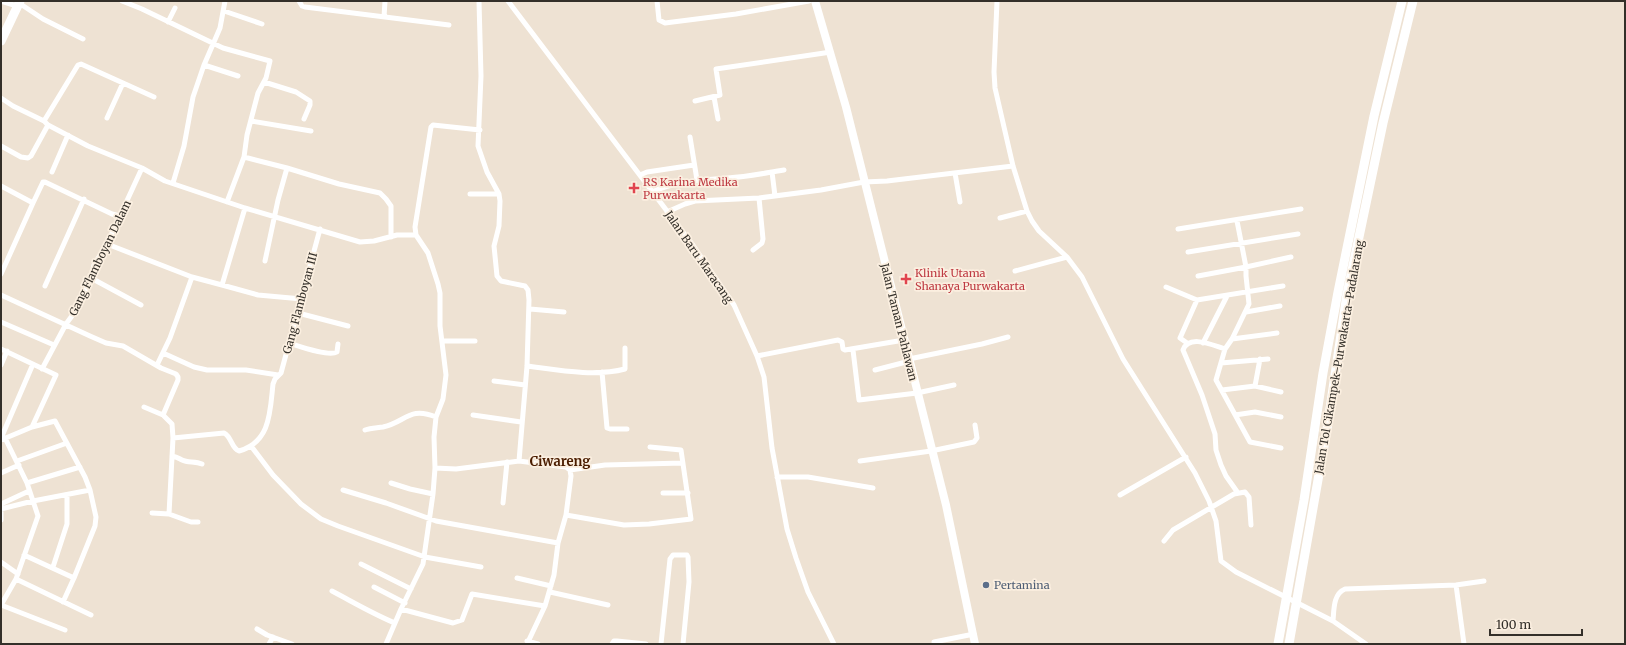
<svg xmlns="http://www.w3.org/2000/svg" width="1626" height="645" font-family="Merriweather,serif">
<rect width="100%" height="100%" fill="#eee2d3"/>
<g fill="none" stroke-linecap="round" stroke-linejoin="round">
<path stroke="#fff" stroke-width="5" d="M 1,1 L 17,6
M 122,1 L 142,9 L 223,48 L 270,61 L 266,78 L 258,93 L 247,135 L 244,157 L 227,202
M 299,1 L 302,6 L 305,7 L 449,25
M 479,1 L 481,76 L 478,146 L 487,172 L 499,194 L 500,201 L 499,226 L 494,246 L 497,276 L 501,281 L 525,286 L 528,290 L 529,300 L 527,366 L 519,461 L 566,467 L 570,470 L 571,476 L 566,515 L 558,543 L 554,575 L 545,606 L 527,644
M 508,1 L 692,244 L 734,305 L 757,356 L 764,377 L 772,448 L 787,529 L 796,558 L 808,592 L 834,644
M 657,1 L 659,20 L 665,23 L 736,14 L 809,1
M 997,1 L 994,72 L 995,88 L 1013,166 L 1027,211 L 1032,221 L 1039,231 L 1067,257 L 1082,277 L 1123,359 L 1195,473 L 1209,501 L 1216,521 L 1221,561 L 1236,572 L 1333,621 L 1366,644
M 19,3 L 43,19 L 83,39
M 224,11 L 262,24
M 384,17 L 385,1
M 168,22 L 175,8
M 204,65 L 238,76
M 264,82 L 296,92 L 310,101 L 310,105 L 304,119
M 714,97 L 718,119
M 1,98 L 13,106 L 44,121 L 48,125 L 88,146 L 142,168 L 165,181 L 245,208 L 360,242 L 374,241 L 397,235 L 416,235
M 695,101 L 720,95 L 716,69 L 831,52
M 107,118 L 123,83
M 44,121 L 78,65 L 81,64 L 154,97
M 251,121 L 311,131
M 690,137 L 697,180
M 1,146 L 21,157 L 28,158 L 31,156 L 48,125
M 244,157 L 287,168 L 339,184 L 380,193 L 386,199 L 391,206 L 391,237
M 52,172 L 68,135
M 772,172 L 775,196
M 955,173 L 960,202
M 640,175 L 647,172 L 694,165
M 173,183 L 184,146 L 193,97 L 204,65 L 220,28 L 225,1
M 1,186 L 33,203 L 43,182 L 45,182 L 112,214 L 120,216
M 652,192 C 676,181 703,180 728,178 C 747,177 765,173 784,170
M 470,194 L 499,194
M 667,212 L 685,204 L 695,201 L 759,198 L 821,190 L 864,182 L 887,181 L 1013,166
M 1000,218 L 1027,211
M 1237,221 L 1246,267 L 1246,276 L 1249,304 L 1232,339 L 1225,349 C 1212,345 1189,334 1183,350 L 1202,395 L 1215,434 L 1216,450 L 1221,465 L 1226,476 L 1238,493
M 1178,229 L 1301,209
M 107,244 L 192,277
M 753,250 L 762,243 L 763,239 L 759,198
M 1188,252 L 1298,234
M 265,261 L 278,200 L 287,168
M 1015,271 L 1067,257
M 1,274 L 33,203
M 1198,276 L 1246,267 L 1291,257
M 91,278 L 141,305
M 222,285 L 258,295 L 302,299
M 45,286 L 84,199
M 1166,287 L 1197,300 L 1283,286
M 1,295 L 90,336 L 106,343 L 123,346 L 161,368 L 176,374 L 178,377 L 178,380 L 163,415 L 172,424 L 173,438 L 224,433 C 232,437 231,448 239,451 C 271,442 270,411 273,384 L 275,379 L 281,373 L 320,229
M 530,309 L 564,312
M 1246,312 L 1280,306
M 298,313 L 348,326
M 1,322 L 54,345
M 1232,339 L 1277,333
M 442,341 L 475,341
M 289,343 C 299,346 329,357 337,352 L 338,344
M 1187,343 L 1180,338 L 1197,300
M 1203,343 L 1227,296
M 1,349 L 56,375 L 32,427
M 1225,349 L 1216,380 L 1250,442 L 1281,448
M 853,350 L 859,400 L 917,393 L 954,385
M 163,353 L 194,367 L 207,370 L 246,370 L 278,375
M 757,356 L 838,340 L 842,342 L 843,349 L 845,350 L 904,340
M 909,359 L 982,344 L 1008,337
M 1221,363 L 1268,359
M 1,365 L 7,351
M 157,365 L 170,338 L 192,277 L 222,285 L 245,208
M 527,366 C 558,370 594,377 625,369 L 625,348
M 42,369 L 66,324 L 77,309 L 91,278 L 94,265 L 107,244 L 142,168
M 875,370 L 910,361
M 602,372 L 607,428 L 610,429 L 627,429
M 494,381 L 525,385
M 1255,386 L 1260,359
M 1222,390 L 1255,386 L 1281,392
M 144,407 L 163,415
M 473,415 L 521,422
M 1235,415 L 1255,412 L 1281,417
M 365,430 C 371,428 377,428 383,427 C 406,422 409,406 436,417
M 1,436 L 5,438 L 27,483 L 38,516 L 16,579 L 91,615
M 2,436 L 33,364
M 1,440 L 32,427 L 55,421 L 85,477 L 90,490 L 96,517 L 95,526 L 74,578 L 63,602
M 251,446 L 273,475 L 301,504 L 321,519 L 338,526 L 425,557 L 481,567
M 172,456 C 177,457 178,458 182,460 C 188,463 195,461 202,464
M 17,461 L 67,443
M 860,461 L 931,451 L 974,442 L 977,438 L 975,425
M 435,468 L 456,469 L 519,461
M 570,470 L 605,465 L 683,463
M 1,473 L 19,465
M 777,477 L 808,477 L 873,488
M 27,483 L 80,467
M 391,483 L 410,489 L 433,494
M 343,490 L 386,503 L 436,521 L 558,543
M 663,493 L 688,493
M 1120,495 L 1186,457
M 503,503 L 507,462
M 1,504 L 29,491
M 1,509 L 33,501 L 90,490
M 1,509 L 1,520
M 152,513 L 169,514 L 191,522 L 198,522
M 169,514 L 173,438
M 566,515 L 624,525 L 649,524 L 691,519 L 681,450 L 650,447
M 1164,541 L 1173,530 L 1234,494 L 1245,492 L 1249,497 L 1251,525
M 24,555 L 74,578
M 1,562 L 18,574
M 361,564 L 411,589
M 53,567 L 67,524 L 67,495
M 517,578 L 551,586
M 1456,585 L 1464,644
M 374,587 L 405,603
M 332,591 C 353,602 373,614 395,623
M 550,592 L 608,605
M 1,605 L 65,630
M 1,605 L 16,579
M 401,609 L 453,623 L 462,620 L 472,594 L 545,606
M 1333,621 C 1334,610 1333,594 1345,589 L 1456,585 L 1484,581
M 257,629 L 267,635 L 292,644
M 527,641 L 538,644
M 934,642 L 974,634
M 269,644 L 273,637
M 386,644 L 401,609 L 423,564 L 433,494 L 435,468 L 434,437 L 436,417 L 443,399 L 446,375 L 440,326 L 440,293 L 438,284 L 428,253 L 416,235 L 415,227 L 431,127 L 433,125 L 480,130
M 612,644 L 614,641 L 617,641 L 646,644
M 661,644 L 670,559 L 673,555 L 687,555 L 688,557 L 689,582 L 683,644"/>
<path stroke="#fff" stroke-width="8" d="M 815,1 L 846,107 L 946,505 L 975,644"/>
<path stroke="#fff" stroke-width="9" d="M 1,41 L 20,1
M 1278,644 L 1304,500 L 1323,373 L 1338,292 L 1374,116 L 1402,1
M 1289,644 L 1327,429 L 1347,294 L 1383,123 L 1413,1"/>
</g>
<g fill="#e0444e" stroke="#fbefe0" stroke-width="1.5">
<path d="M632 182h4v4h4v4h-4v4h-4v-4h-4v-4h4z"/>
<path d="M904 273h4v4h4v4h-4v4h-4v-4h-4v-4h4z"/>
</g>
<circle fill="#5c6f8a" stroke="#fbefe0" stroke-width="1.5" cx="986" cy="585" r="4"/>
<g text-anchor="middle" stroke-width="3.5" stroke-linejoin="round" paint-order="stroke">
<g font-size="11" fill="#be3a42" stroke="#fbefe0" text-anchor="start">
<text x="643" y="186">RS Karina Medika<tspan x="643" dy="13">Purwakarta</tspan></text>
<text x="915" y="277">Klinik Utama<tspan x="915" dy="13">Shanaya Purwakarta</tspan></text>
</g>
<g font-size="11" fill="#332f29" stroke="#fbefe0">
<text transform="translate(699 257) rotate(55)" y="4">Jalan Baru Maracang</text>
<text transform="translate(100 258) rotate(-64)" y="4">Gang Flamboyan Dalam</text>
<text transform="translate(300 303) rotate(-75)" y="4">Gang Flamboyan III</text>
<text transform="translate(899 322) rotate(76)" y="4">Jalan Taman Pahlawan</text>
<text transform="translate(1339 357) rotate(-80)" y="4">Jalan Tol Cikampek–Purwakarta–Padalarang</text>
</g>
<g font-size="11" fill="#4e5e75" stroke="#fbefe0" text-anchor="start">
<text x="994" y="589">Pertamina</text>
</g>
<g font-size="13" font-weight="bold" fill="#4b1d00" stroke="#fbefe0">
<text x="560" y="466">Ciwareng</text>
</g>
</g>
<rect width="1626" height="645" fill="none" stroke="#332f29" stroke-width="4"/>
<path d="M1490 629v6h92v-6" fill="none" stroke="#332f29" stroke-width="2"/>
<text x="1496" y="629" font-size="12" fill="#332f29" stroke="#fbefe0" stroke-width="3" paint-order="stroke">100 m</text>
</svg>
